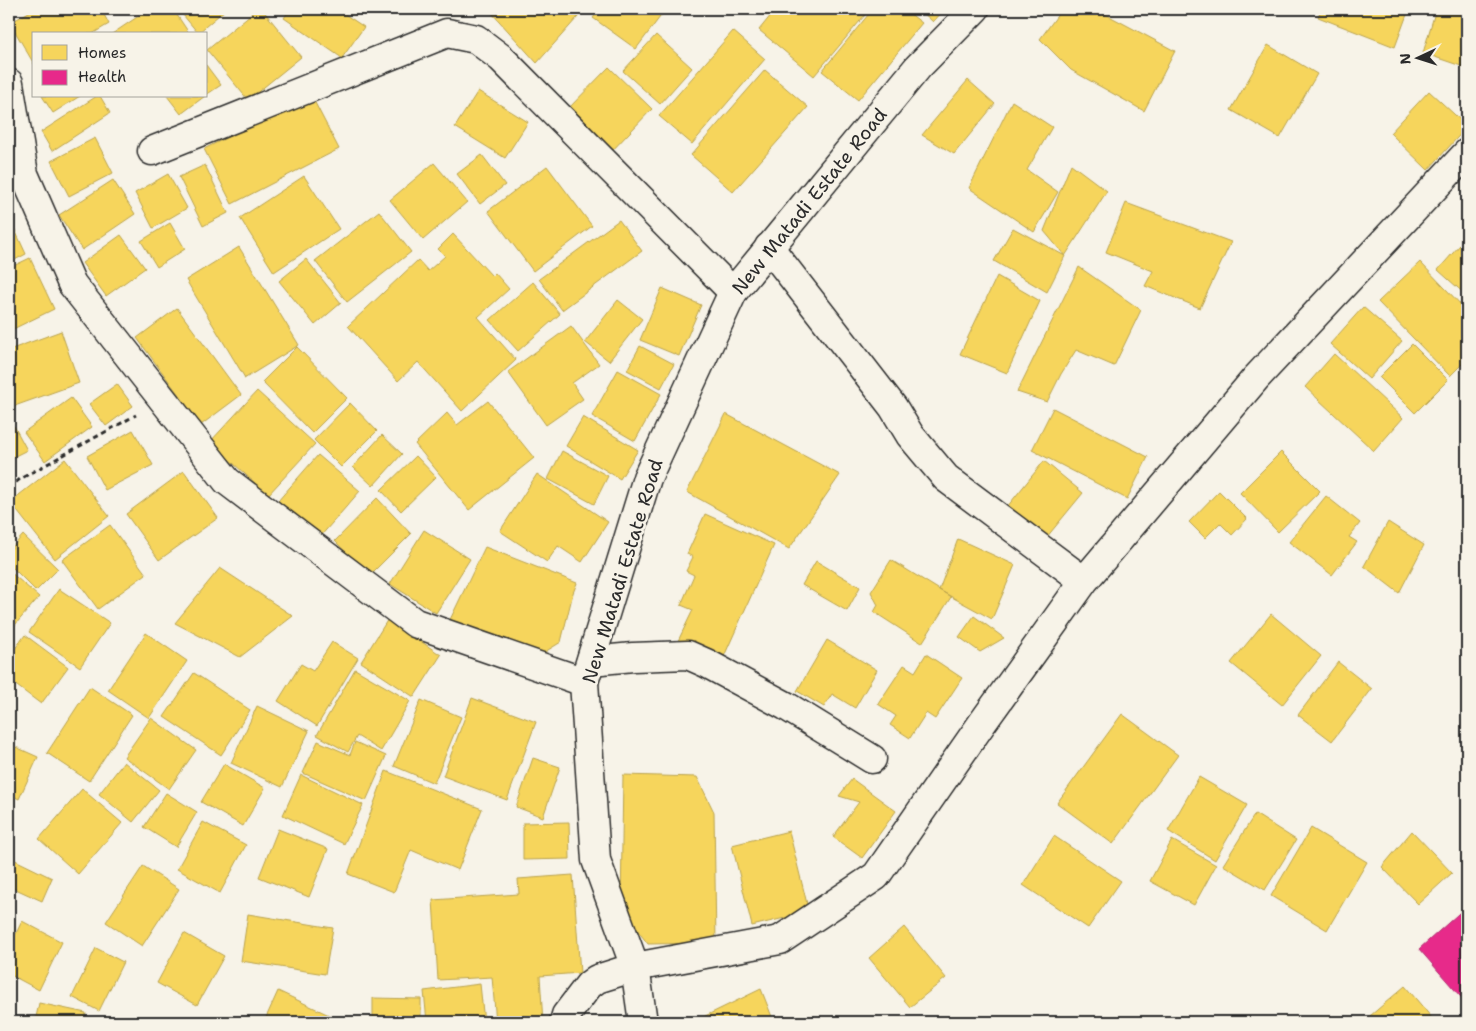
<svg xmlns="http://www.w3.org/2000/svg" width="1476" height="1031" font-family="'Shantell Sans',sans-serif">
<rect width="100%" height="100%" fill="#f7f3e8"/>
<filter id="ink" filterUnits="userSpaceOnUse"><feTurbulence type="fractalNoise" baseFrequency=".02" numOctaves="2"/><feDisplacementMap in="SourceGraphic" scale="10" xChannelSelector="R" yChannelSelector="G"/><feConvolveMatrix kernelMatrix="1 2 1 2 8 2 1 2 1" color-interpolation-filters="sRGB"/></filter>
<g filter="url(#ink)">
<path fill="#f6d55c" stroke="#b9a24d" d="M 34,9 L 101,9 L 109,24 L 92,34 L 34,34 L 34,64 L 10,23 Z
M 149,9 L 173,9 L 189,33 L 187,34 L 112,34 Z
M 178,9 L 226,9 L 198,33 Z
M 257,9 L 262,9 L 301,57 L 248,100 L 207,50 Z
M 290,9 L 337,9 L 364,27 L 342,58 L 284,18 Z
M 492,9 L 585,9 L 537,63 L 490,11 Z
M 600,9 L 666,9 L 636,49 L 593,18 Z
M 776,9 L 870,9 L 814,76 L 759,30 Z
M 873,9 L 904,9 L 922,23 L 858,100 L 822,71 Z
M 919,9 L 945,9 L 933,22 Z
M 1062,9 L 1096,9 L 1175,51 L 1144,111 L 1071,70 L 1040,39 Z
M 1321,9 L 1409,9 L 1395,47 L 1318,17 Z
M 1436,9 L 1467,9 L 1467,68 L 1423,53 Z
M 733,31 L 765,59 L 692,144 L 659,116 Z
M 656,35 L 692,68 L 660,104 L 623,71 Z
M 1268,45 L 1317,74 L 1280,138 L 1231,110 Z
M 206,65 L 221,85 L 206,95 Z
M 609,67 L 652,109 L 608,155 L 564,113 Z
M 765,70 L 808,107 L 733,192 L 691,155 Z
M 968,80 L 995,104 L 954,154 L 922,135 Z
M 478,91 L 528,122 L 505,158 L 455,127 Z
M 1429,91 L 1467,126 L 1467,127 L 1428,170 L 1390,133 Z
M 311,95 L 339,149 L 232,204 L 204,149 Z
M 42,96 L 80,96 L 53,113 Z
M 97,96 L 100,96 L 110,113 L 52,151 L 41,132 Z
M 167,96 L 205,96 L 181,114 Z
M 1012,101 L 1052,127 L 1027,170 L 1058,192 L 1034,232 L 969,188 Z
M 95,138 L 113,173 L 69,196 L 51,161 Z
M 482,155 L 505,185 L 480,204 L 457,174 Z
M 434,163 L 467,202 L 423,240 L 390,200 Z
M 1071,164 L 1107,191 L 1065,256 L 1044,231 Z
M 205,165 L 228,213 L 203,226 L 179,177 Z
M 547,166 L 592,226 L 533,271 L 488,211 Z
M 168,174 L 187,208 L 153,228 L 135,193 Z
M 304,176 L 339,229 L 274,272 L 240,218 Z
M 113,180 L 135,214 L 82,250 L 59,215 Z
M 1126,203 L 1231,242 L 1200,308 L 1145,286 L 1153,271 L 1106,252 Z
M 379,211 L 411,252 L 347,302 L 315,261 Z
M 619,220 L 642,251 L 562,310 L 539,279 Z
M 170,223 L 185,249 L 157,267 L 141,241 Z
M 14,228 L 26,254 L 9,263 L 9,231 Z
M 1013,228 L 1065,256 L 1047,292 L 994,261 Z
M 453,234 L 492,276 L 495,273 L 509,289 L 478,317 L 516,360 L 462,411 L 418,362 L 398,381 L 348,326 L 418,260 L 428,271 L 445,256 L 438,249 Z
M 121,235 L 145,268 L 106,296 L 82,263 Z
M 1467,237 L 1467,296 L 1438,270 Z
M 239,247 L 299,345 L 244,379 L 245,378 L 186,280 Z
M 30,258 L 54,309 L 9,331 L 9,268 Z
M 306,259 L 341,303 L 315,325 L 279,281 Z
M 1420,262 L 1467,311 L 1467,359 L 1450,376 L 1378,302 Z
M 1079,267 L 1141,310 L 1114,366 L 1076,350 L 1061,374 L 1047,402 L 1017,392 Z
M 997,276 L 1040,301 L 1007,373 L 960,354 Z
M 533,282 L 560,314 L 518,351 L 490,320 Z
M 662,288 L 701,305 L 679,356 L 640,340 Z
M 618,300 L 642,319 L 609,361 L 585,342 Z
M 1363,307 L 1402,341 L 1369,379 L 1330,344 Z
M 177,308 L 241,395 L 201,425 L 137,338 Z
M 571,326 L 599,364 L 572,383 L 583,399 L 546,425 L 508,372 Z
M 61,331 L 79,383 L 9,408 L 9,350 Z
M 1412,344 L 1448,380 L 1415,413 L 1379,377 Z
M 640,346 L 674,364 L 661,388 L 627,370 Z
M 297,347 L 347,398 L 312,433 L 262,382 Z
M 1334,354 L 1403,418 L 1374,451 L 1305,387 Z
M 618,370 L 661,394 L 635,441 L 592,416 Z
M 117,384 L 133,406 L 106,426 L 89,404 Z
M 257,391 L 315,444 L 268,495 L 210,442 Z
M 71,398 L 92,427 L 45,461 L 24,432 Z
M 488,401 L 534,458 L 469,510 L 415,444 L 447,413 L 457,425 Z
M 350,403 L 377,431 L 341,467 L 314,440 Z
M 1053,408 L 1148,457 L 1127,499 L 1032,450 Z
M 726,414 L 840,475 L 789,549 L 687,492 Z
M 583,417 L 638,450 L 620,479 L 566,446 Z
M 14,426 L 27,450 L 9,459 L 9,429 Z
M 133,430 L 153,465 L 105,490 L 87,456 Z
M 382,435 L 402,454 L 373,486 L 353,467 Z
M 562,451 L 608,476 L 594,504 L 548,479 Z
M 1281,452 L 1320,491 L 1278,532 L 1240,493 Z
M 318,455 L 360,491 L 319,538 L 277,502 Z
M 416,456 L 436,477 L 401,511 L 381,490 Z
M 65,459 L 109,516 L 55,559 L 10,502 Z
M 1044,461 L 1083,493 L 1046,538 L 1007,507 Z
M 184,471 L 218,518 L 159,560 L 126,514 Z
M 537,474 L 608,522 L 582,562 L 558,546 L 547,562 L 500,531 Z
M 1219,491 L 1247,519 L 1232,535 L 1220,523 L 1205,538 L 1189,522 Z
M 1326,496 L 1360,523 L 1349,537 L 1357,542 L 1332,575 L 1289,542 Z
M 377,498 L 411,534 L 369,576 L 335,541 Z
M 705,514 L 774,545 L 721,663 L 677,643 L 693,610 L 681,605 L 694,575 L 686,571 L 693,557 L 687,554 Z
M 1388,522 L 1424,545 L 1399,593 L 1364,566 Z
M 110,525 L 146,574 L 98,609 L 62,560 Z
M 424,530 L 470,559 L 436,613 L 390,584 Z
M 23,535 L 58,569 L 36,591 L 9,564 L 9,551 Z
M 958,539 L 1015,565 L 992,619 L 939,590 Z
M 485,547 L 577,583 L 573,593 L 561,642 L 535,658 L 446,628 Z
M 891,560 L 951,597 L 922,643 L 874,612 L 878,605 L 871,592 Z
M 816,561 L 860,587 L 847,611 L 802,585 Z
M 220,568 L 293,616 L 240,657 L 175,623 Z
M 9,571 L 39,597 L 9,632 Z
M 59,589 L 110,623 L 80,667 L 29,632 Z
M 1271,614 L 1321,656 L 1282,705 L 1231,663 Z
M 974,616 L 1004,638 L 980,652 L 959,637 Z
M 388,619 L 441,655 L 414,697 L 361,662 Z
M 146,633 L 187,661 L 149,718 L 108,690 Z
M 25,635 L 68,667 L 41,704 L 9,680 L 9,657 Z
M 827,640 L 877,670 L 855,708 L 832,694 L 824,707 L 797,691 Z
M 332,642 L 358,658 L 317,726 L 278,701 L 301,664 L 313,671 Z
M 926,654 L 962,678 L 935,719 L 926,713 L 910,738 L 890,725 L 896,716 L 878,704 L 904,665 L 915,672 Z
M 1338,662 L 1372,689 L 1332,741 L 1298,715 Z
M 355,669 L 410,701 L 381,751 L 357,736 L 348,752 L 317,735 Z
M 194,673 L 250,710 L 221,755 L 164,717 Z
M 90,687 L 132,715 L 89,781 L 47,753 Z
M 472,698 L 536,722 L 507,800 L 443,776 Z
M 421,700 L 461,717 L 434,783 L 394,766 Z
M 257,706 L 309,731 L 282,787 L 231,763 Z
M 1122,714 L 1178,755 L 1113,844 L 1057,803 Z
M 151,718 L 196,750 L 169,789 L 124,757 Z
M 318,741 L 350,755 L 355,742 L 386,756 L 366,801 L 303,773 Z
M 9,744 L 38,757 L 19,799 L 9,794 Z
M 533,758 L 560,767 L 543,817 L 516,807 Z
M 124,762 L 159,790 L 133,822 L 99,794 Z
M 224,764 L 265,788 L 243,826 L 201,802 Z
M 386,771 L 482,809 L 458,870 L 411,850 L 394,892 L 348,874 Z
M 301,775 L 363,805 L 344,844 L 283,815 Z
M 623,775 L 697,777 L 714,812 L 716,943 L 648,944 L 621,909 Z
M 1199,777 L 1247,805 L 1215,860 L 1168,831 Z
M 852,779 L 896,811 L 862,858 L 833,837 L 859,802 L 839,796 Z
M 82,789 L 122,823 L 78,874 L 39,839 Z
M 166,793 L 197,812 L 176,847 L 144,827 Z
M 1255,814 L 1296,840 L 1265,890 L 1223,865 Z
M 203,822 L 246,845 L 220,893 L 177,869 Z
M 569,822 L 570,859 L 523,860 L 523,823 Z
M 1311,828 L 1367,862 L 1327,930 L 1271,896 Z
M 278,829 L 328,849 L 309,897 L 259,877 Z
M 789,831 L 809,912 L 752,926 L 732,845 Z
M 1412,831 L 1452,873 L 1418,904 L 1382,867 Z
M 1054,836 L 1121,881 L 1088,928 L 1023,885 Z
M 1172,840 L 1216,865 L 1194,905 L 1150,881 Z
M 11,858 L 52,878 L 42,901 L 9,886 L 9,864 Z
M 143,866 L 179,889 L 142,946 L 106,922 Z
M 573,875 L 580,973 L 540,976 L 543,1022 L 496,1022 L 492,977 L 438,980 L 433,900 L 519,894 L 518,879 Z
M 248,914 L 333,928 L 325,974 L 241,961 Z
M 22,921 L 62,942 L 39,990 L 9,974 L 9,948 Z
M 904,927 L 946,978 L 910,1007 L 869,958 Z
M 184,933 L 224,956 L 197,1005 L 157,983 Z
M 96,948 L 123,962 L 99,1011 L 72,997 Z
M 480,984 L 484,1022 L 427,1022 L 424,991 Z
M 1405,986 L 1432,1018 L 1428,1022 L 1363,1022 Z
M 761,989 L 774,1022 L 695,1022 L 695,1021 Z
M 278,991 L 344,1022 L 264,1022 Z
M 373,998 L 421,999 L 421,1022 L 373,1022 Z
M 39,1003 L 86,1013 L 84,1022 L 35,1022 Z"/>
<path fill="#e7298a" stroke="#af2a6e" d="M 1467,906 L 1467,1004 L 1419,949 Z"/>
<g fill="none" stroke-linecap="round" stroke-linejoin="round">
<g stroke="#2b2b2b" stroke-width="31">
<path id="street" d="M 9,83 L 24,174 L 72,284 L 227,481 L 415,623 L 584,682
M 152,151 L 447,33 L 476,39 L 501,58 L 733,292
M 769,247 L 893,407 L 910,435 L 946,478 L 1084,581
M 591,661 L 633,657 L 688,655 L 706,663 L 786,706 L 872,759
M 564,1022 L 566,1015 L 576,1002 L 589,985 L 597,979 L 635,967 L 780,940 L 876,876 L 983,722 L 1084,581 L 1256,378 L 1467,153"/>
</g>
<g stroke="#2b2b2b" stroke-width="31">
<path id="secondary" d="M 643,1022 L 635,967 L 596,860 L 584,682 L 647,478 L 733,292 L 918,67 L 975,9"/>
</g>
<path stroke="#2b2b2b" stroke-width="3" stroke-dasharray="5 4" stroke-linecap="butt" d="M 9,488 L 20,479 L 136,415"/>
<use href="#street" stroke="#f7f3e8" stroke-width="28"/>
<use href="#secondary" stroke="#f7f3e8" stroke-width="28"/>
</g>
</g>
<g text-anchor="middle" stroke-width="5" stroke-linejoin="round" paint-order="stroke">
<g font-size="19" fill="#2b2b2b" stroke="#f7f3e8">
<text transform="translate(809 201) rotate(-51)" y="7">New Matadi Estate Road</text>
<text transform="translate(622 571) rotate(-73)" y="7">New Matadi Estate Road</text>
</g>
</g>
<rect width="1476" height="1031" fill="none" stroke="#f7f3e8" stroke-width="30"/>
<rect x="15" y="15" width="1446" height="1001" fill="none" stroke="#2b2b2b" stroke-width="2" filter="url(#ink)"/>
<rect x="32" y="32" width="175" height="65" fill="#f7f3e8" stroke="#a5a39c"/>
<rect x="42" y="45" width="25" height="15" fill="#f6d55c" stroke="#a5a39c"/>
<text x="78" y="58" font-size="15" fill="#2b2b2b">Homes</text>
<rect x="42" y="70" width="25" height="15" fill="#e7298a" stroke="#a5a39c"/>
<text x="78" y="82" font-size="15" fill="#2b2b2b">Health</text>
<g transform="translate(1418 58) rotate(266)" stroke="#f7f3e8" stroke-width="4" paint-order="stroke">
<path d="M0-4L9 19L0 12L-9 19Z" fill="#2b2b2b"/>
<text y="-8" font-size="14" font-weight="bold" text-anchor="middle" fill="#2b2b2b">N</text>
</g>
</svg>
